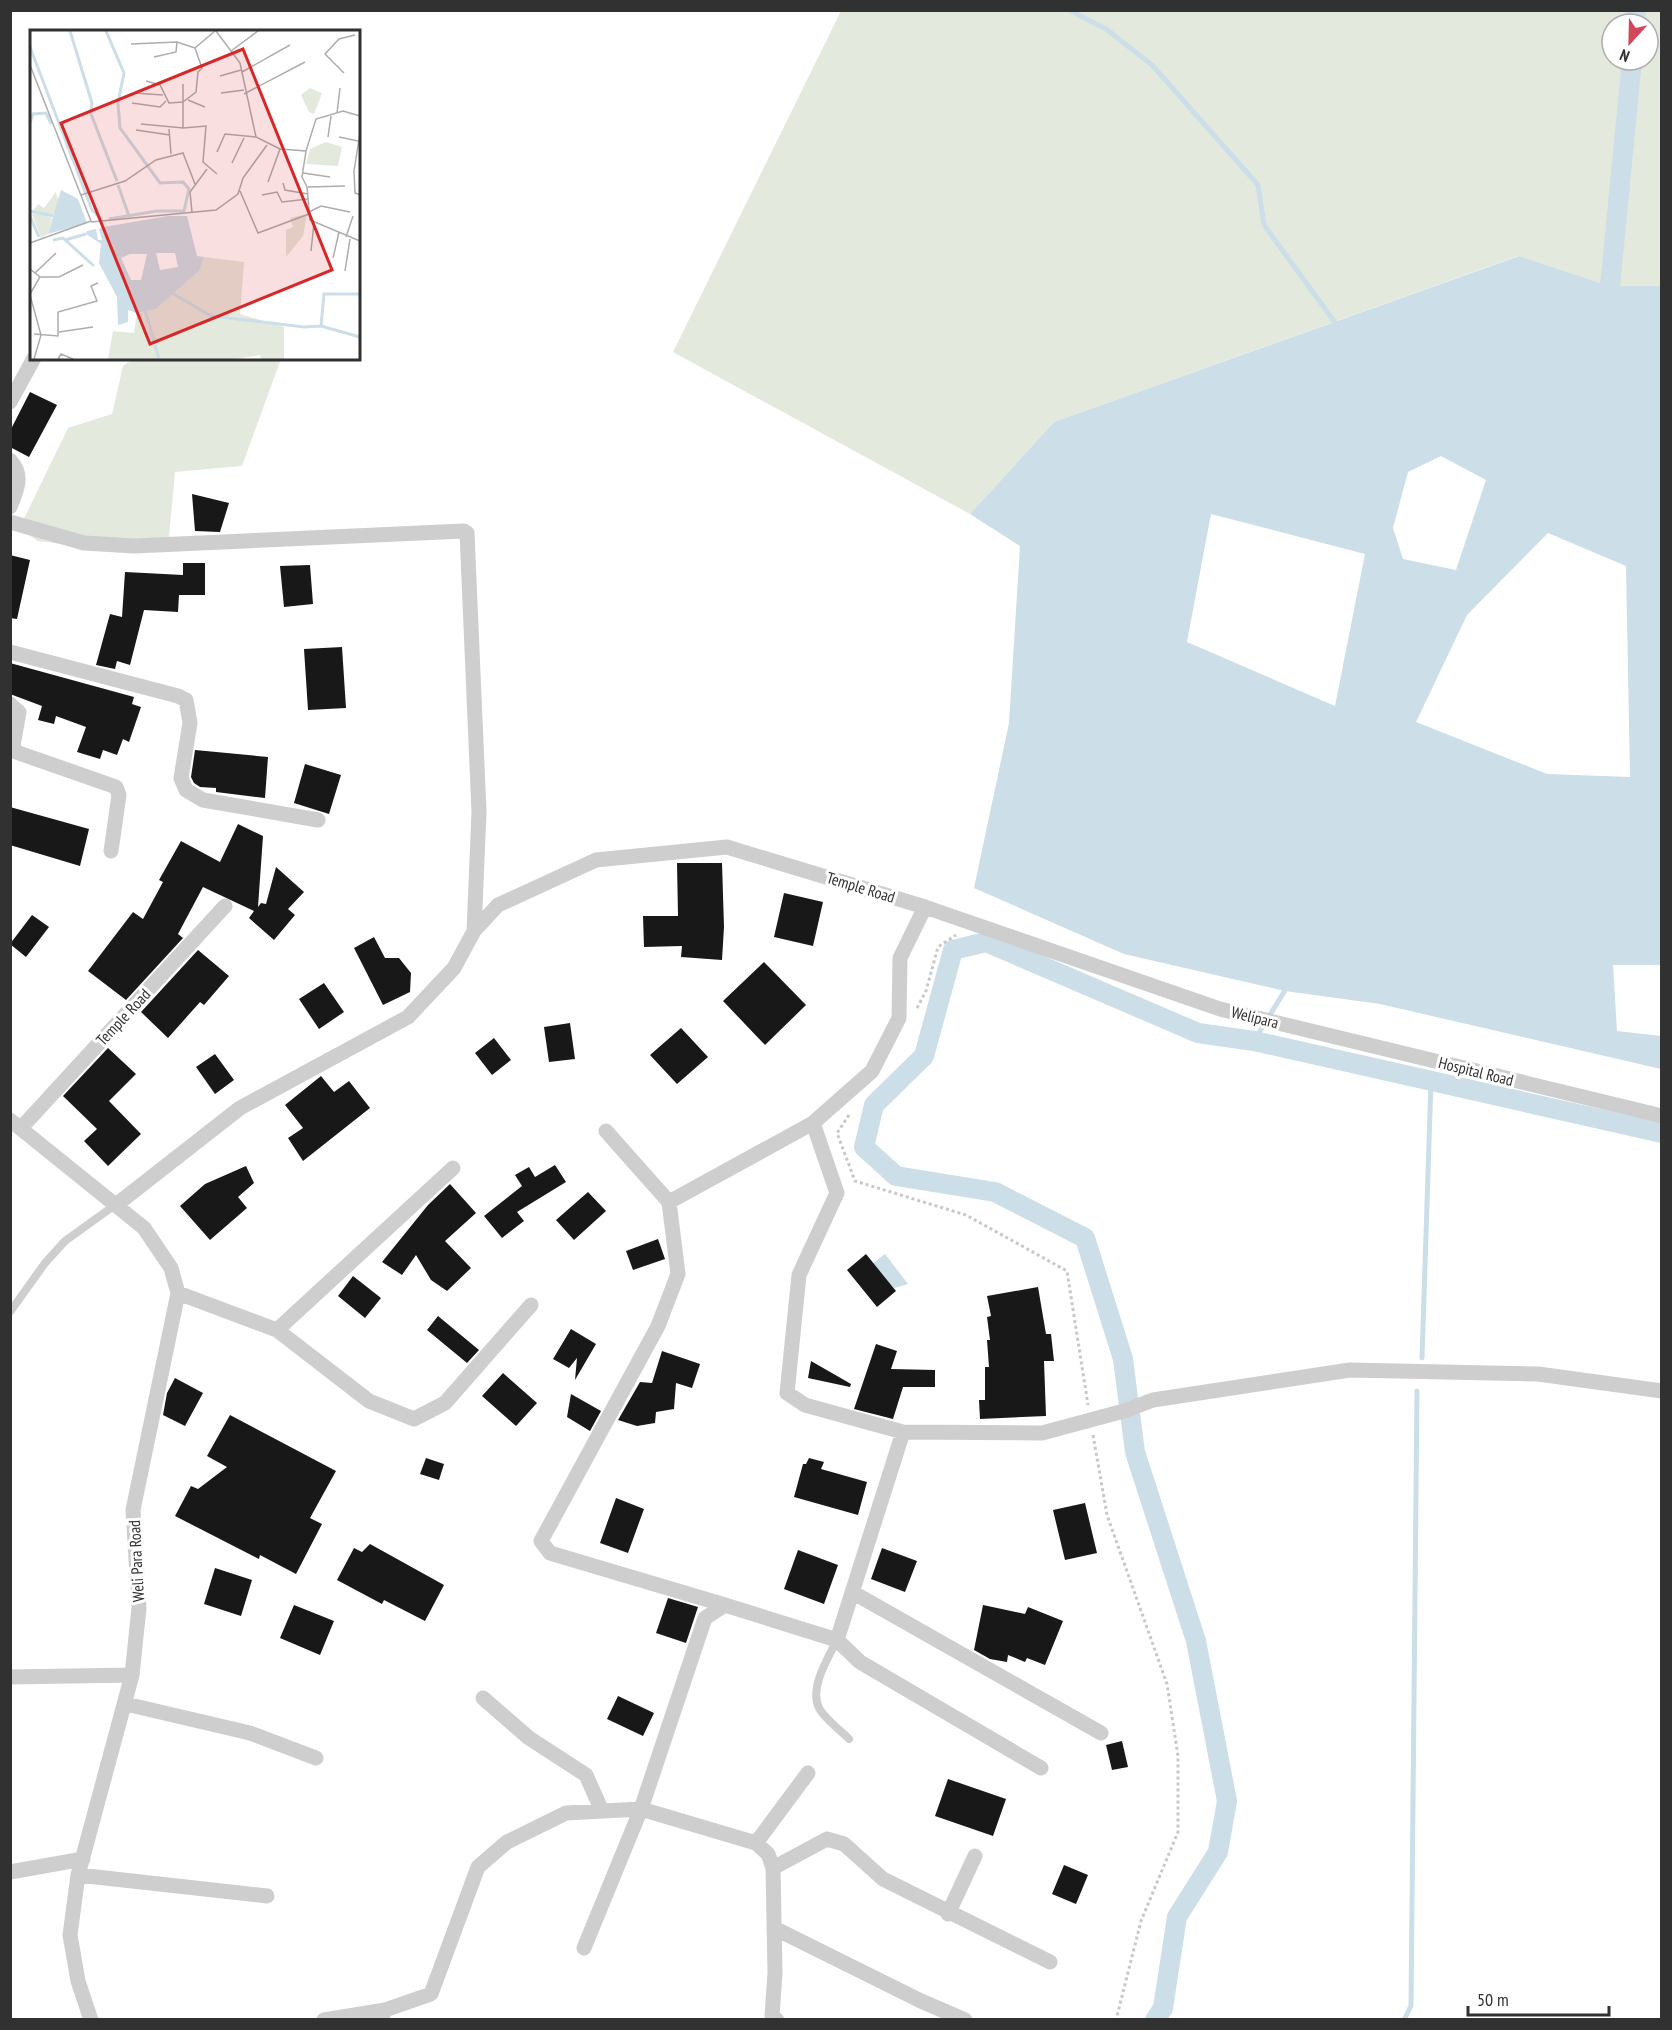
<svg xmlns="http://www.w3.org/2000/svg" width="1672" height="2030" font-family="'PT Sans Narrow',sans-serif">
<rect width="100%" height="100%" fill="#fff"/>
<path fill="#e4e9de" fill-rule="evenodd" d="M 841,11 L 1661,11 L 1661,286 L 1610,286 L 1518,256 L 1054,422 L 970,514 L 673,352 ZM 1612,24 L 1648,24 L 1648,60 L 1612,60 Z
M 133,359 L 281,359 L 242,466 L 175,472 L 168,548 L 78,546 L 38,541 L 19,529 L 68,428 L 112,414 L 123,366 Z"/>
<path fill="#ccdee7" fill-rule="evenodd" d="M 1519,256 L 1610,286 L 1661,286 L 1661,965 L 1613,965 L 1617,1031 L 1661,1036 L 1661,1069 L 1380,1004 L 1285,991 L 1124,954 L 974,888 L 1009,723 L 1020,546 L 970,514 L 1054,422 ZM 1441,456 L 1486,480 L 1456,570 L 1403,559 L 1393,528 L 1408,472 ZM 1211,514 L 1365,554 L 1335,706 L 1187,642 ZM 1548,533 L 1626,566 L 1630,777 L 1547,774 L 1416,722 L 1467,615 Z
M 885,1254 L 908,1284 L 894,1288 L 873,1263 Z"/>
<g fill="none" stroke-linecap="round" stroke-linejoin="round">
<path stroke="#ccdee7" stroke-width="5" d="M 1069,10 L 1106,29 L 1152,65 L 1258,185 L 1264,225 L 1339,328
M 1254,1041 L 1287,987
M 1422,1358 L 1431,1081
M 1404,2020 L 1411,2006 L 1417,1391"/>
<path stroke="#ccdee7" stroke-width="20" d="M 1635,24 L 1636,10
M 1610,286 L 1632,60
M 1155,2020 L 1163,2008 L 1177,1917 L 1218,1852 L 1227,1801 L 1196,1641 L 1135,1452 L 1123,1359 L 1085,1238 L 995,1192 L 896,1176 L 864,1147 L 874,1105 L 924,1056 L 953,950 L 986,942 L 1198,1033 L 1254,1041 L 1662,1133"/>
</g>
<path fill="#181818" d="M 30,392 L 57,405 L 29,457 L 10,447 L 10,431 Z
M 192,494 L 229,503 L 220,532 L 195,531 Z
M 10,555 L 30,560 L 17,619 L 10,618 Z
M 183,563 L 205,563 L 205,595 L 179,595 L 178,612 L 144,610 L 130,665 L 117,661 L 115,669 L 96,665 L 110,614 L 122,617 L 125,572 L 183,575 Z
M 310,565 L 313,604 L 284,607 L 280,566 Z
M 342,647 L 346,708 L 308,710 L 304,649 Z
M 10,663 L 134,697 L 132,704 L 141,707 L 129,742 L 123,739 L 117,755 L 103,750 L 100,759 L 77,752 L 86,727 L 56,716 L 54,724 L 38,720 L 42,706 L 10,694 Z
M 195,750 L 268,757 L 265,798 L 216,792 L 216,788 L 200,787 L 194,783 L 191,777 Z
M 305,764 L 341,775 L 329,814 L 294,803 Z
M 10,807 L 89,829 L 80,866 L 10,845 Z
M 238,824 L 263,836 L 258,907 L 261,903 L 266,904 L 276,867 L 304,892 L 288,909 L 295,915 L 274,940 L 249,918 L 254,911 L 203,887 L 178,934 L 183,938 L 126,1000 L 88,971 L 133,912 L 143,919 L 163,882 L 159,880 L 181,841 L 220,862 Z
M 677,863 L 722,863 L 724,927 L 722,960 L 681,957 L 682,946 L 644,947 L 643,916 L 678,916 Z
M 784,893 L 823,902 L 813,946 L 774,937 Z
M 32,915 L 49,927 L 26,957 L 10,944 Z
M 374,937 L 385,958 L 399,958 L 411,973 L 410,992 L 383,1005 L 354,948 Z
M 198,950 L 229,976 L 204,1005 L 200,1002 L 168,1038 L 141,1012 Z
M 764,962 L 806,1005 L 765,1045 L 723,1001 Z
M 324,983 L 344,1012 L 319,1029 L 299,999 Z
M 570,1023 L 575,1059 L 549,1062 L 544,1027 Z
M 681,1028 L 708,1057 L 677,1084 L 650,1055 Z
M 494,1038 L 511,1060 L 492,1075 L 475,1053 Z
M 108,1048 L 136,1074 L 109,1101 L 141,1134 L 108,1166 L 84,1141 L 97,1129 L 63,1096 Z
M 215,1054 L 234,1080 L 215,1094 L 196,1067 Z
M 321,1076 L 334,1092 L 349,1081 L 370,1108 L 303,1161 L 288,1138 L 303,1128 L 285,1105 Z
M 555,1165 L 566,1182 L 517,1212 L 524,1221 L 502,1238 L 484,1216 L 522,1186 L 515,1175 L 529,1167 L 535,1177 Z
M 246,1166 L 254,1183 L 238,1197 L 247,1208 L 210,1240 L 180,1206 L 205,1184 Z
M 450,1184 L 476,1213 L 445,1241 L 471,1268 L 447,1291 L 431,1280 L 416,1255 L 402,1275 L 382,1262 L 428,1205 Z
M 588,1192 L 606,1211 L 574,1240 L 556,1220 Z
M 658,1239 L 665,1259 L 633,1270 L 626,1251 Z
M 866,1254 L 896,1291 L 877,1307 L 847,1270 Z
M 353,1276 L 381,1298 L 365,1318 L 338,1296 Z
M 1038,1287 L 1046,1334 L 1051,1334 L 1054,1361 L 1044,1361 L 1046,1416 L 980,1419 L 979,1400 L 985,1400 L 985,1367 L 989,1367 L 987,1340 L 990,1340 L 987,1317 L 991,1316 L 987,1296 Z
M 438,1316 L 479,1350 L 467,1363 L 427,1330 Z
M 571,1329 L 596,1344 L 575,1380 L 577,1358 L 569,1368 L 553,1359 Z
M 876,1344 L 897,1351 L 891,1369 L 935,1370 L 935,1387 L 903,1387 L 893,1419 L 854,1409 Z
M 662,1351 L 700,1364 L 692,1388 L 676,1383 L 674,1409 L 656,1412 L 655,1423 L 637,1426 L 618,1420 L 640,1382 L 652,1383 Z
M 811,1361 L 851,1384 L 850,1387 L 808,1378 Z
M 503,1373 L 537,1403 L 516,1426 L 482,1396 Z
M 175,1378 L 203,1393 L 185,1426 L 163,1415 L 167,1393 Z
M 571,1394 L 601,1411 L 590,1431 L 567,1417 Z
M 230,1415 L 336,1471 L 310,1518 L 322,1524 L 296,1574 L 260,1555 L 259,1559 L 175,1516 L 191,1486 L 198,1489 L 227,1467 L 207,1456 Z
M 426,1458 L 444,1464 L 439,1480 L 420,1474 Z
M 809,1458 L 824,1462 L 821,1469 L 867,1482 L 858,1515 L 794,1497 L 803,1464 L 806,1464 Z
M 616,1498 L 644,1509 L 628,1553 L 600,1543 Z
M 1085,1503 L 1097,1553 L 1065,1560 L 1053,1510 Z
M 370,1544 L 444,1585 L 425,1621 L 384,1600 L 382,1604 L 337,1580 L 354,1548 L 362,1552 Z
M 882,1548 L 917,1561 L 905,1592 L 871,1579 Z
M 798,1550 L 838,1565 L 824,1604 L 784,1589 Z
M 215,1568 L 252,1580 L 241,1616 L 204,1604 Z
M 668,1598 L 698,1607 L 686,1643 L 656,1633 Z
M 294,1605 L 334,1621 L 320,1655 L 280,1638 Z
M 983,1605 L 1025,1614 L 1028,1607 L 1063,1621 L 1045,1665 L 1027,1658 L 1025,1662 L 1008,1655 L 1007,1662 L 990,1659 L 974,1650 Z
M 618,1696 L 654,1713 L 643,1736 L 607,1719 Z
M 1122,1741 L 1128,1767 L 1112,1770 L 1106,1745 Z
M 948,1779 L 1006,1799 L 993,1836 L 935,1816 Z
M 1064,1865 L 1088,1875 L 1076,1904 L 1052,1894 Z"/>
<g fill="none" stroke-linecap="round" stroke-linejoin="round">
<path stroke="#c8c8c8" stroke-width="3" stroke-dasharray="3 3" stroke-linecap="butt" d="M 917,1008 L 926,991 L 938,947 L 956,935
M 849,1115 L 837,1133 L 855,1181 L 966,1215 L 1067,1271 L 1088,1405
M 1093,1435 L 1107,1515 L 1167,1684 L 1178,1756 L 1178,1832 L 1141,1921 L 1116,2020"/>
<path stroke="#cecece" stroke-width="8" d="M 10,1312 L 45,1263 L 65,1241 L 115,1205
M 837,1640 C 828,1658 809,1688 819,1708 C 825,1719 840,1730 849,1739"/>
<path stroke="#cecece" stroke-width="15" d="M 10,402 L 34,358
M 10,460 C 24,475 17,490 10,507
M 10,522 L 84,543 L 134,546 L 464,531 L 467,533 L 479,812 L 474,931
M 10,652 L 178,696 L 186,700 L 190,723 L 181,778 L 186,790 L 203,800 L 318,820
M 10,704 L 19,712 L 13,746 L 16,752 L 116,787 L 119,795 L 111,851
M 10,1120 L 144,1228 L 171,1268 L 178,1293 L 133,1510 L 139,1608 L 132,1675 L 78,1875 L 70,1935 L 78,1981 L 91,2020
M 813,1123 L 837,1193 L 799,1275 L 787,1393 L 805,1405 L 903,1432 L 1042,1433 L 1124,1411 L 1153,1400 L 1350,1370 L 1538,1374 L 1662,1391
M 22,1127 L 225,906
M 606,1131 L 669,1202 L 678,1274 L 658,1326 L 541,1541 L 550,1553 L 725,1605
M 669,1202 L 813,1123 L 872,1071 L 899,1018 L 900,958 L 925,907
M 116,1205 L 240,1108 L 408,1017 L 454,968 L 474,931 L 498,905 L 596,860 L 727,847 L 925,907 L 1220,1009 L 1662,1116
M 178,1293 L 277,1330 L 369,1401 L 414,1419 L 445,1403 L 531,1305
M 277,1330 L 453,1168
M 852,1592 L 1101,1733
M 837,1640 L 903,1432
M 10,1677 L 132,1675
M 483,1698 L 529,1738 L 586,1775 L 602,1811
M 126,1704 L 250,1733 L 316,1758
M 756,1843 L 808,1773
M 773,1868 L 827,1839 L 844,1844 L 883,1879 L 1050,1962
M 10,1872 L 83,1859
M 78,1875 L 267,1896
M 948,1914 L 975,1856
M 774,1928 L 921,2001 L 965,2020
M 584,1948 L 641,1809 L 756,1843 L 768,1854 L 773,1868 L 775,1973 L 772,2016 L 777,2020
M 324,2020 L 385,2010
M 381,2020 L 385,2010 L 431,1994 L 478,1867 L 507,1842 L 566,1813 L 641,1809 L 705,1618 L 725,1605 L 837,1640 L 860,1662 L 1041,1768"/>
</g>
<g text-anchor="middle" stroke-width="6" stroke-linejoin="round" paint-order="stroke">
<g font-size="16" fill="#313131" stroke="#fff">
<text transform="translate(861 887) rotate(17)" y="6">Temple Road</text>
<text transform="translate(123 1017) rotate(-47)" y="6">Temple Road</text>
<text transform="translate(1255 1017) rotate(14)" y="6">Welipara</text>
<text transform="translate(1476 1071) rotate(14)" y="6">Hospital Road</text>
<text transform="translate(136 1561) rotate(-93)" y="6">Weli Para Road</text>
</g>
</g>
<g transform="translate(30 30)">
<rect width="330" height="330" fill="#fff"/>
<path d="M 280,58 L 292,63 L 284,84 L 279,82 L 271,65 ZM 296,112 L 312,117 L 308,136 L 276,134 L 280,119 ZM 26,162 L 29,173 L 23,186 L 3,181 L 8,174 L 14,178 ZM 7,183 L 22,188 L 18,204 L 11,208 L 2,184 ZM 277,184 L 273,206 L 256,227 L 256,200 L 263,197 L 260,188 ZM 174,227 L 214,232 L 210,284 L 254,297 L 254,329 L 231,329 L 230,325 L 205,329 L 78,329 L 83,301 L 104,303 L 107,283 L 126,279 L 169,241 Z" fill="#e4e9de"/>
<path d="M 31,160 L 48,169 L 57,193 L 18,204 ZM 138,186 L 157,186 L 167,226 L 174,227 L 169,241 L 126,279 L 107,283 L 98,280 L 98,292 L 88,295 L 87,267 L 69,233 L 71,214 L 56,204 L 57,201 L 66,199 L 68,210 L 72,210 L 69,199 L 74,197 ZM 126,223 L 145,223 L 148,237 L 130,240 ZM 100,224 L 117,224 L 111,250 L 101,250 L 91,228 Z" fill="#ccdee7" fill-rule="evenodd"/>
<path fill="none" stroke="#ccdee7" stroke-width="3" d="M 40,1 L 62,73 L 61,84 L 87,151M 76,1 L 94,43 L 88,73 L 90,98 L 130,153 L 153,152 L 159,159 L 154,181 L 127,181 L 79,189M 0,17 L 62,180 L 72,190M 0,93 L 3,84 L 16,83 L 21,94M 88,155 L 99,186M 0,181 L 23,186M 0,186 L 9,207M 23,210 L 33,208 L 64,236M 35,210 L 56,204M 142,263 L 181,286 L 274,297 L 291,296 L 294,264 L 330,264M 115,280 L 129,329M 291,296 L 330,307"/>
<path fill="none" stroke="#adadad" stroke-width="1.5" d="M 186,1 L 210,33 L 226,107 L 250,119 L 276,121 L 272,147 L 277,157 L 280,190 L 330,211M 101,14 L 147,12 L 165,18M 201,21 L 228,1M 124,27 L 146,22 L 147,12M 0,35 L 61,191 L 0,213M 212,42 L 260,15M 314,43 L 295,24 L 309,9 L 325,5M 190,46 L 211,40M 116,51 L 130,55 L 139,73 L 153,72 L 153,54M 104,63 L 133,65M 191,63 L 214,60M 214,64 L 275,32M 158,70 L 175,77M 102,73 L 130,77 L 136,71M 307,83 L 310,58M 111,94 L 153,98 L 153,72 L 166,62 L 168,42 L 172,38 L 165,18 L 185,1M 153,98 L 176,96 L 173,132 L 187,144M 139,99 L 141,124M 106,100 L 140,105M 330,103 L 324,141 L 325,163 L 330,165M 298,107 L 301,86M 309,107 L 328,111M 276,121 L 286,89 L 313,81 L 330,86M 187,122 L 195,104 L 226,107M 202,133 L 214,108M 273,143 L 300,147M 238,152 L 250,119M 253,153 L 255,160 L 278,164M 278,157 L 315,156M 210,161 L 228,203 L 279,184M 51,165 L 95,151 L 126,130 L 153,123 L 165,154M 232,165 L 247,162 L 252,172 L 278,169M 162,182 L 160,162 L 177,139M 279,182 L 291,176 L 320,182M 61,192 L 186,180 L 208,164 L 213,148 L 237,115M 316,207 L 323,186M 281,221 L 284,193M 303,228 L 309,202M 0,239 L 10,247 L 0,264M 315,241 L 320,209M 5,243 L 26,223M 10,247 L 29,247 L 53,235M 0,265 L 11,305 L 4,329M 29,302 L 63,297M 4,304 L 28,306 L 28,282 L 67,271 L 61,256 L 68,253M 28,329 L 31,324 L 43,329"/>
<path fill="#d62828" fill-opacity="0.15" stroke="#d62828" stroke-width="3" d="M 213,19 L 302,240 L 120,314 L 31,93 Z"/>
<rect width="330" height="330" fill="none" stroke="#313131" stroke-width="3"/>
</g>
<rect width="1672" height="2030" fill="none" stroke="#313131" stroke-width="24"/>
<g transform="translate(1630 42) rotate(202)"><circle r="28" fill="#ffffff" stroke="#adadad" stroke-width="1.5"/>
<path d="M0-4.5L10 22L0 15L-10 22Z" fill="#d24859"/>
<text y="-9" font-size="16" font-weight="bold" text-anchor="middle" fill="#313131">N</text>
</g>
<path d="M1468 2006v9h141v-9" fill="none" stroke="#313131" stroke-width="3"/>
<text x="1477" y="2006" font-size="18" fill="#313131" stroke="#ffffff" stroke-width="4.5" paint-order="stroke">50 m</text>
</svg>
